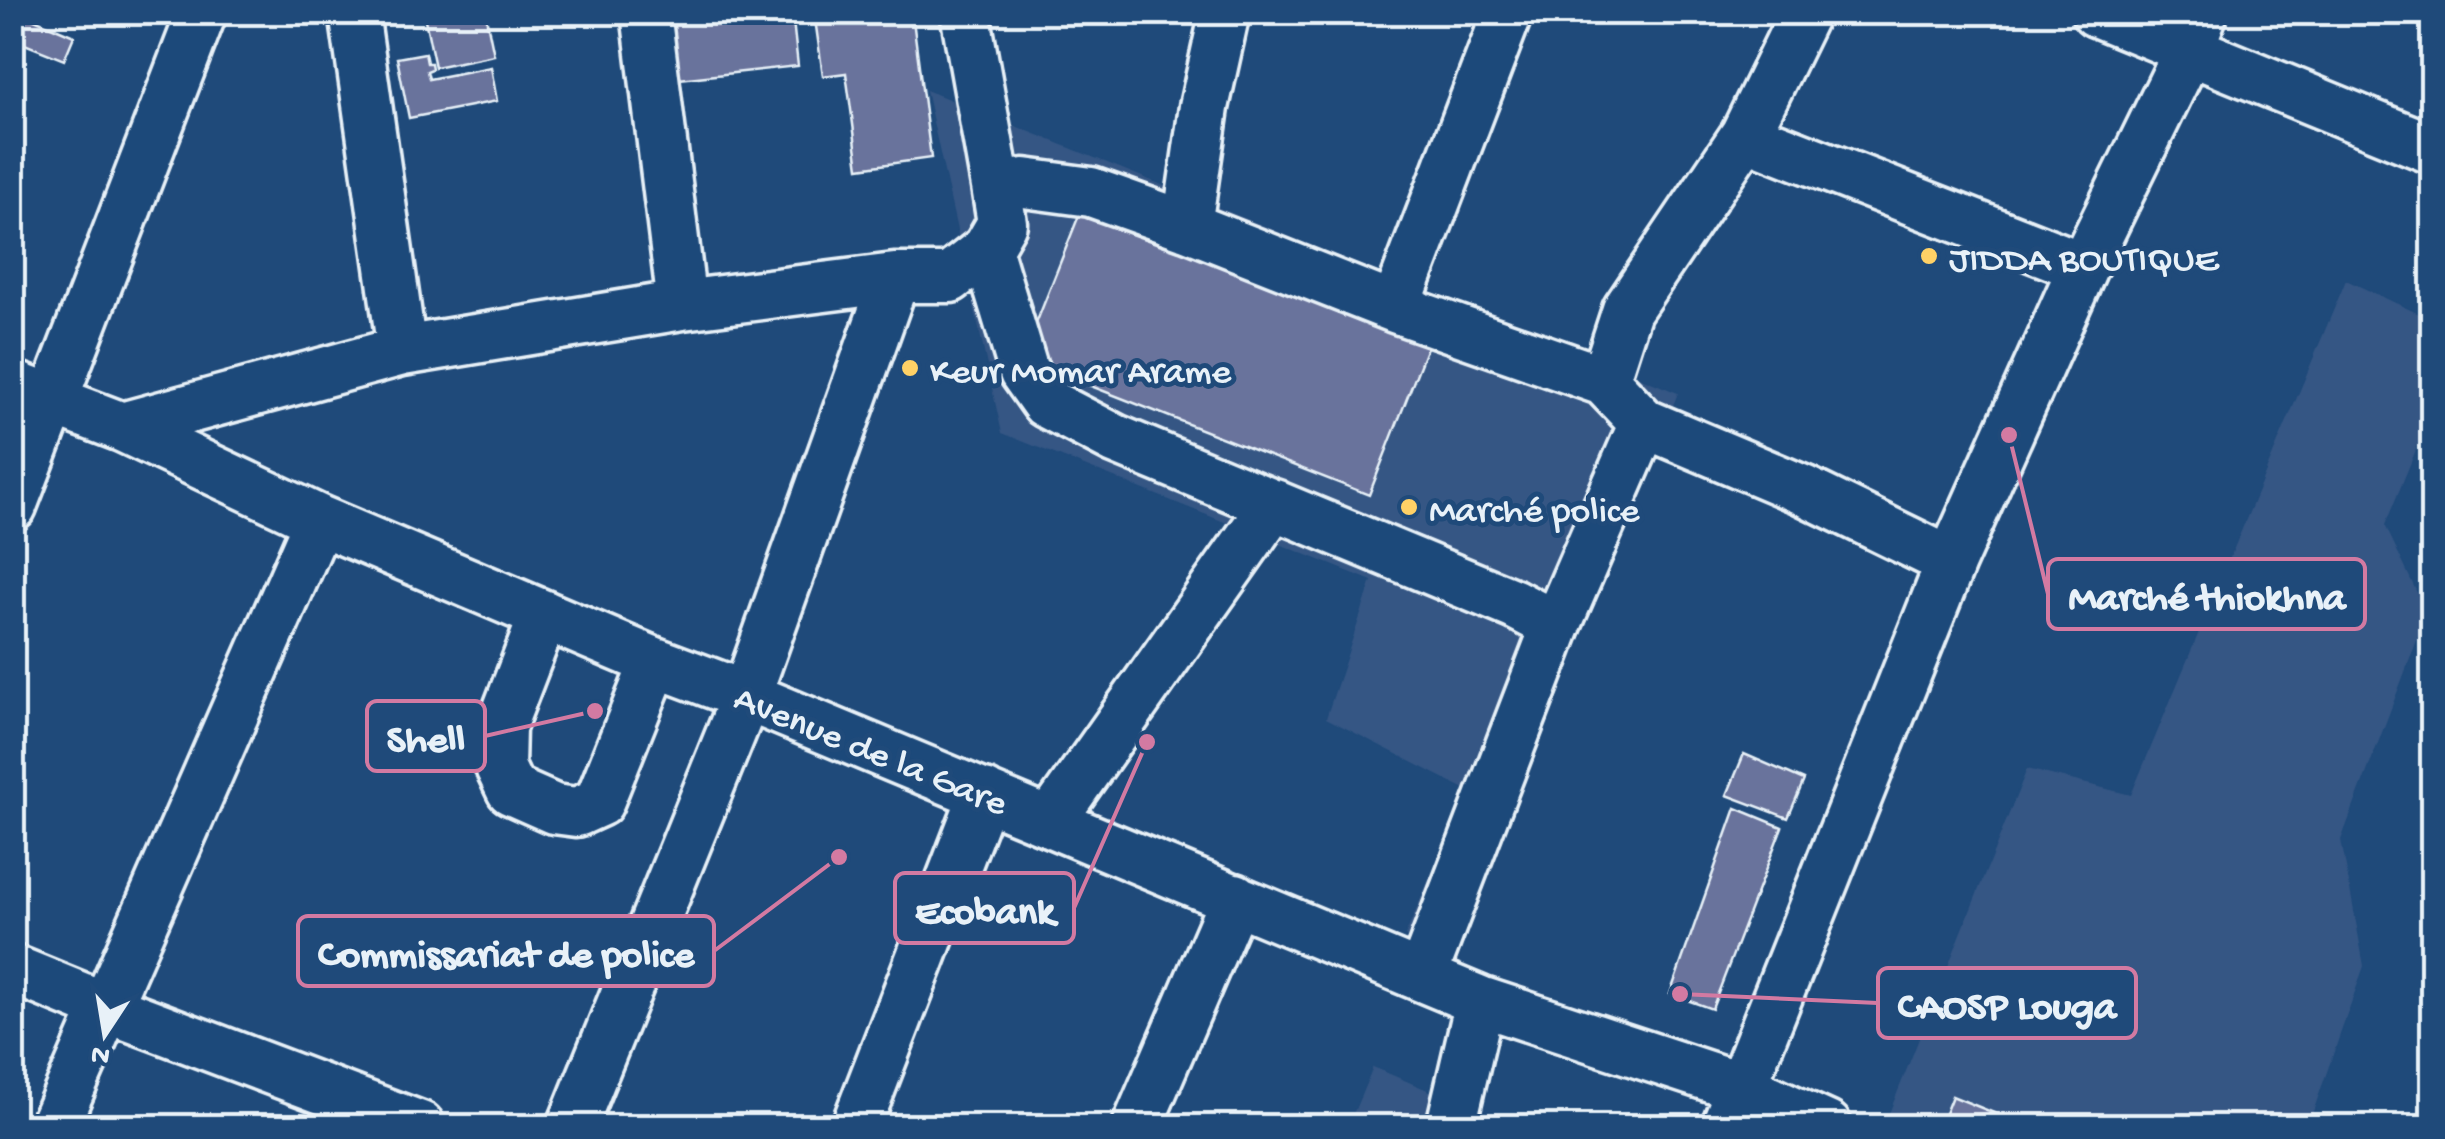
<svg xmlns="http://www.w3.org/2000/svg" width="2445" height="1139" font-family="'Gochi Hand',sans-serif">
<rect width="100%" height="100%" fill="#1f4a7a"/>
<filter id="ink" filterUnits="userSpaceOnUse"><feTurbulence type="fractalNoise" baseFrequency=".01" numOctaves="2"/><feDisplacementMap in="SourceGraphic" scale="20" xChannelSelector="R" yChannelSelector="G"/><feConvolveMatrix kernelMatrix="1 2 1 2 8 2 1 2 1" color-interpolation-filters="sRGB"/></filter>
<g filter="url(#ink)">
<path fill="#355684" d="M 926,90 L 1678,393 L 1448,954 L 1405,936 L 1467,790 L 1326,718 L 1372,581 L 1002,433 Z
M 2346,280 L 2432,320 L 2432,411 L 2385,525 L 2427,614 L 2341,840 L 2364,966 L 2308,1126 L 1884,1126 L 2027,769 L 2131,795 Z
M 1373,1067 L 1513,1126 L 1348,1126 Z"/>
<path fill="#69739c" stroke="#e8f1f8" stroke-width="2.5" d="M 12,12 L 18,12 L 74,36 L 64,60 L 12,39 Z
M 430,12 L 485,12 L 494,55 L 435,67 L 424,15 Z
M 652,12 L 792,12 L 798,66 L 660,81 Z
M 814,12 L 912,12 L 931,158 L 859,168 L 846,73 L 823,76 Z
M 425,53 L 427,63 L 431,63 L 432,69 L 427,71 L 429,79 L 491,67 L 497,101 L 409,118 L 397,58 Z
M 1085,200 L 1431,337 L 1369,495 L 1022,359 Z
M 1744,754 L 1804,780 L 1788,818 L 1727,795 Z
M 1736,808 L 1782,827 L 1712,1009 L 1670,994 Z
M 1952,1096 L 2026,1126 L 1940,1126 Z"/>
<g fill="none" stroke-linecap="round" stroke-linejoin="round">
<g stroke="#e8f1f8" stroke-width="55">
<path id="minor" d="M 354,12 L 402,351
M 646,12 L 682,305
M 965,12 L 996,186
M 1805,12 L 1745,135 L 2083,267
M 2096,12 L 2432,149
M 1187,226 L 1204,107 L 1225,12
M 987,249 L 1024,372 L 1046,403 L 1115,439 L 1514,604 L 1556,626 L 1422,976
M 1395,308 L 1508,12
M 1604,381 L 1627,310 L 1745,135
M 12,385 L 122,427 L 319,520 L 655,662 L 746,696 L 1480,1001 L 1741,1087 L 1827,1126
M 122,427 L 402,351 L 682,305 L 895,278 L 950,278 L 987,249 L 1002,223 L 996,186 L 1024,183 L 1091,192 L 1187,226 L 1395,308 L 1604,381 L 1644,423 L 1803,490 L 1951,562
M 12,506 L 202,12
M 544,615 L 501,727 L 500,767 L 511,790 L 554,809 L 577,812 L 599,802 L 655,662
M 1556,626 L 1644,423
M 1050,822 L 1274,504
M 12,969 L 105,1007 L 420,1126
M 54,1126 L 319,520
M 572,1126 L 746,696 L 895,278
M 856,1126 L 984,794
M 1137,1126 L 1235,898
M 1451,1126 L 1480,1001
M 1726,1126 L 1951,562 L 2083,267 L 2189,50 L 2203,12"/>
</g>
<use href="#minor" stroke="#1f4a7a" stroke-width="48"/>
</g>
</g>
<g fill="#ffd166" stroke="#1f4a7a" stroke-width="4">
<circle cx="1929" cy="256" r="10"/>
<circle cx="910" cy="368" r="10"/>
<circle cx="1409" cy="507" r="10"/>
</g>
<g text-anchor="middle" stroke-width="10" stroke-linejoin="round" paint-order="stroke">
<g font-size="38" fill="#e8f1f8" stroke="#1f4a7a" text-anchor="start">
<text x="1949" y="269">JIDDA BOUTIQUE</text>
<text x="930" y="381">Keur Momar Arame</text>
<text x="1429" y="520">Marché police</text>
</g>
<g font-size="38" fill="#e8f1f8" stroke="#1f4a7a">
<text transform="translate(872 748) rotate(22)" y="13">Avenue de la Gare</text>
</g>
</g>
<path fill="none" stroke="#d37aa2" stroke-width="4" d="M2009 435L2048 594M595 711L485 736M1147 742L1074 908M839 857L714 951M1680 994L1878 1003"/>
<g fill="#d37aa2" stroke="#1f4a7a" stroke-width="4">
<circle cx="2009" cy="435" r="10"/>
<circle cx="595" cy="711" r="10"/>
<circle cx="1147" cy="742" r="10"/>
<circle cx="839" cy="857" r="10"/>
<circle cx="1680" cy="994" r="10"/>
</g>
<g fill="#1f4a7a" stroke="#d37aa2" stroke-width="4">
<rect x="2048" y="559" width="317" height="70" rx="10"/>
<rect x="367" y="701" width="118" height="70" rx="10"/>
<rect x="895" y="873" width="179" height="70" rx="10"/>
<rect x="298" y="916" width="416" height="70" rx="10"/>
<rect x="1878" y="968" width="258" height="70" rx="10"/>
</g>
<g font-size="40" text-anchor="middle" font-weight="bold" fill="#e8f1f8">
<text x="2207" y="608">Marché thiokhna</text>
<text x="426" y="750">Shell</text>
<text x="985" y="922">Ecobank</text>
<text x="506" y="965">Commissariat de police</text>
<text x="2007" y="1017">CAOSP Louga</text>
</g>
<rect width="2445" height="1139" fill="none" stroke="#1f4a7a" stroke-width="50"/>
<rect x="25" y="25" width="2395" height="1089" fill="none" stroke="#e8f1f8" stroke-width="4" filter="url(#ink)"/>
<g transform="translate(105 1034) rotate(192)" stroke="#1f4a7a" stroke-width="8" paint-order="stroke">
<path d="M0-8L18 38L0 25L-18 38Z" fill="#e8f1f8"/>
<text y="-15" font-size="28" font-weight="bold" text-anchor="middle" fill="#e8f1f8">N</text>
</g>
</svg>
